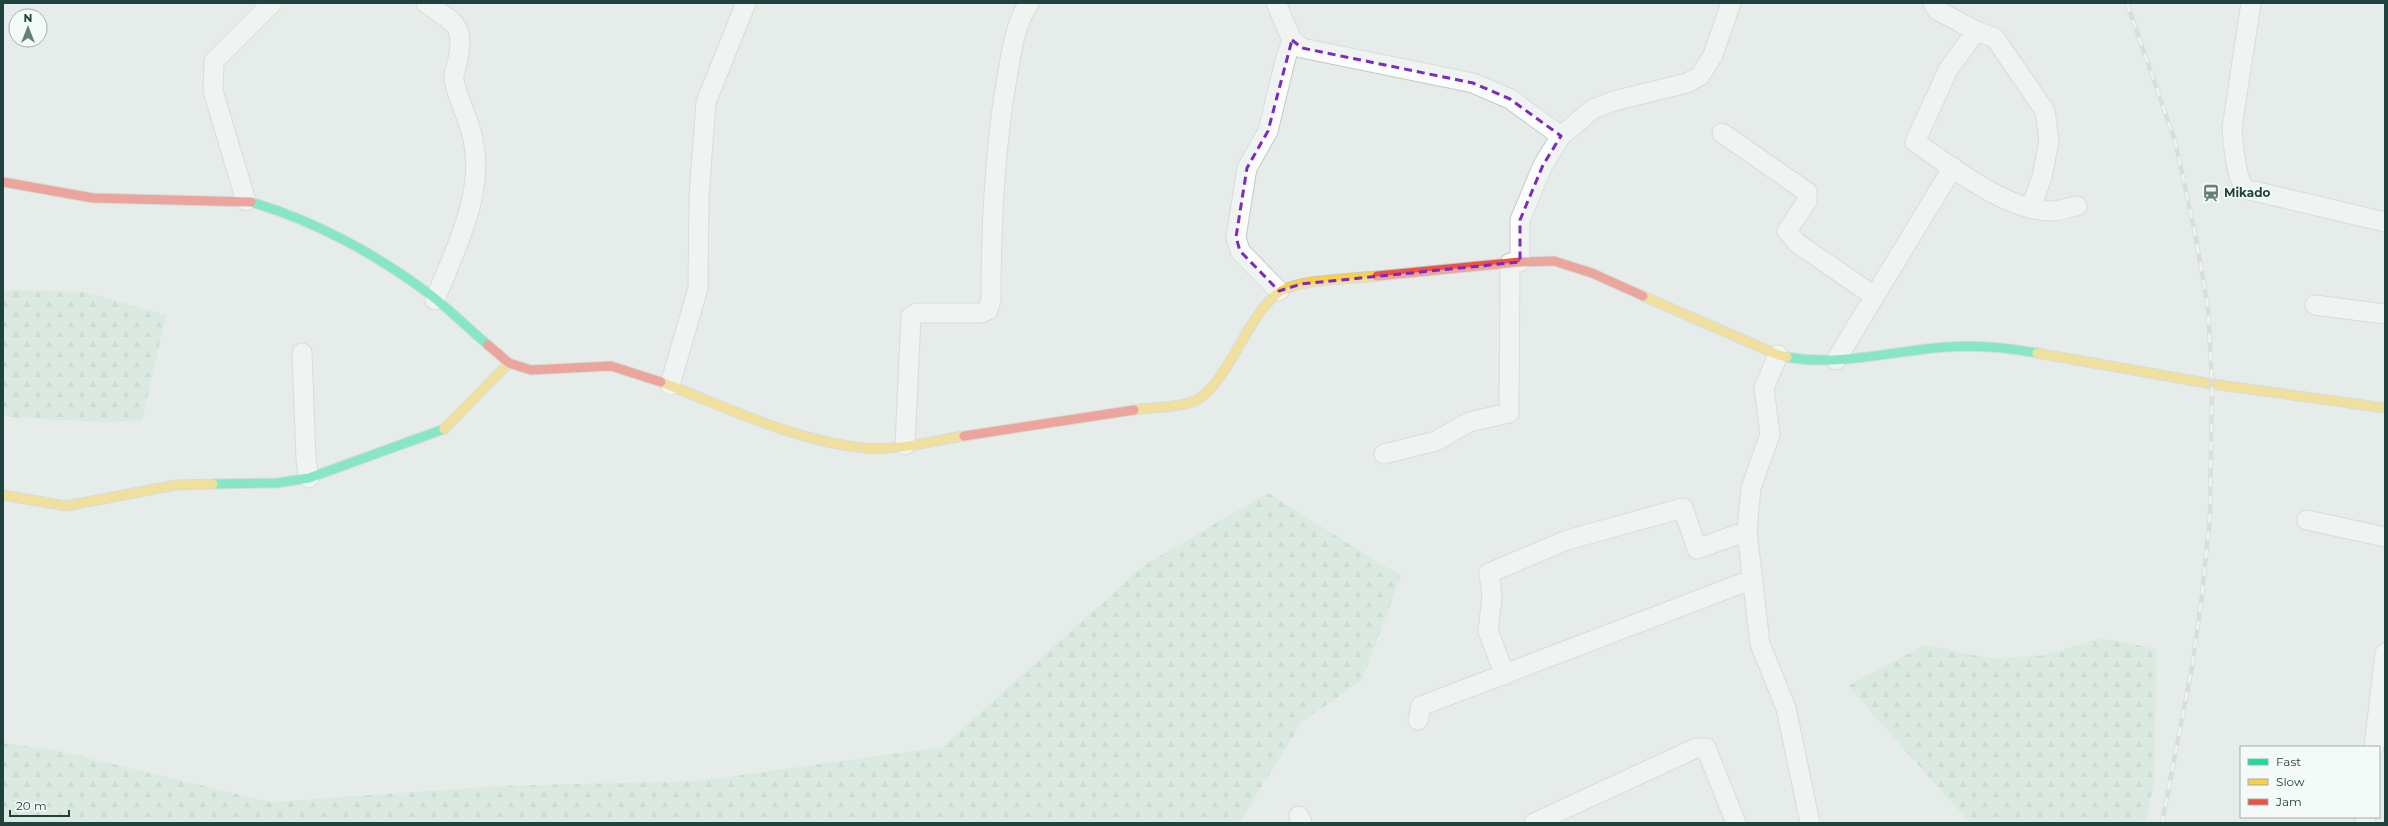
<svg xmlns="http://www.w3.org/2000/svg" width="2388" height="826" font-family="Montserrat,sans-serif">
<defs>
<pattern id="forest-firs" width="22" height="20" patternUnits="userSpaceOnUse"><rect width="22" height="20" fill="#cee6d8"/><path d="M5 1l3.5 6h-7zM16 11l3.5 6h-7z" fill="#b1c6ba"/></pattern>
</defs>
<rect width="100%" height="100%" fill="#e6ecea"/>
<path fill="url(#forest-firs)" d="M 13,290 L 86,292 L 166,315 L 142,421 L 107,422 L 3,417 L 3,291 Z
M 1268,493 L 1401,576 L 1362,680 L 1302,722 L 1239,823 L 3,823 L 3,743 L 50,749 L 271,802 L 499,786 L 698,781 L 942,747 L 1143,566 Z
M 2101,638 L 2157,649 L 2154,784 L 2145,823 L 1970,823 L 1848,686 L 1924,645 L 1994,659 L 2045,655 Z"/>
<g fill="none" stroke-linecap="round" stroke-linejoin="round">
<g stroke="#c3c9c7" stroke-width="21">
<path id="street" d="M 426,3 C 453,23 465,22 458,59 C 457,66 453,74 454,80 C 458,100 469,119 473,139 C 485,194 455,249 435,300
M 1276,3 L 1292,40 L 1302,48 L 1473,83 L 1510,99 L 1561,136
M 1933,3 L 1937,10 L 1976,31 L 1995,38 L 2045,111 L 2049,141 L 2042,177 L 2031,208
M 2251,3 L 2232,128 C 2233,140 2236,181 2246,189 C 2249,191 2255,191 2258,192 L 2385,222
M 1976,31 L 1948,70 L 1915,142 C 1952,167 2007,212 2053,211 C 2060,211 2069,207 2077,206
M 1722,133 L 1807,192 L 1807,201 L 1787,231 L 1797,243 L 1874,296
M 246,201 L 213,91 L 214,61 L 272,3
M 1520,262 L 1520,220 L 1543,165 L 1561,136 L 1593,109 L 1614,101 L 1687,83 L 1700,76 L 1713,55 L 1731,3
M 1279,291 L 1240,251 L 1236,237 L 1247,168 L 1268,131 L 1286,57 L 1292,40
M 2315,305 L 2385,314
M 302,353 L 306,459 L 309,478
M 1778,355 L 1764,388 L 1770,434 L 1751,488 L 1747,531 L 1760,644 L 1786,708 L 1810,823
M 1836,360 L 1953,167
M 670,385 L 698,288 L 699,196 L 706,102 L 746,3
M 905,445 L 911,317 L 917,313 L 981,313 L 988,310 L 991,300 C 991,226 994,152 1007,78 C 1011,54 1015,24 1029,3
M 1384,454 L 1436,441 L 1469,422 L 1509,413 L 1510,263
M 2307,520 L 2385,537
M 1505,675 L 1488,631 L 1492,597 L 1489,573 L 1567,540 L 1683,508 L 1697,549 L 1747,531
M 1418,720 L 1421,706 L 1753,579
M 2374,747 L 2385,653
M 1299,816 L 1302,823
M 1534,823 L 1696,748 L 1706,748 L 1736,823
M 2365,823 L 2366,817"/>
</g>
<g stroke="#c1cac8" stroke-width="11">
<path id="fast" d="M 251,202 C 313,220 376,254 428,293 C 449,309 468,328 488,345
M 1787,357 C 1841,367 1894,350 1948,347 C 1977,345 2009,348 2037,353
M 213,484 L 277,483 L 309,478 L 444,429"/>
</g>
<g stroke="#c1cac8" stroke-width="11">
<path id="slow" d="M 1643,296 L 1778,355 L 1787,357
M 2037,353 L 2212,384 L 2385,408
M 661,382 C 726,407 794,441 864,448 C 897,451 932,441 964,436
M 1134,410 C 1153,407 1174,408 1192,402 C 1225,392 1248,311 1281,291 C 1301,279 1352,279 1377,276
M 444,429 L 509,363
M 3,495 L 66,506 L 176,485 L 213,484"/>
</g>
<g stroke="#c1cac8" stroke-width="11">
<path id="jam" d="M 3,182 L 93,198 L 251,202
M 1377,276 L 1520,262 L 1554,261 L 1592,273 L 1643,296
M 488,345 L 509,363 L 531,370 L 611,366 L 661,382
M 964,436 L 1134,410"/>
</g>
<use href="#street" stroke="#fbfcfc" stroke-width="19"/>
<use href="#fast" stroke="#16e098" stroke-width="9"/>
<use href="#slow" stroke="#ffcf43" stroke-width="9"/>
<use href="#jam" stroke="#f24e42" stroke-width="9"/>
<g stroke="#c7cccb" stroke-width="4.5">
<path id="rail" d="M 2127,3 L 2175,141 L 2194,228 L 2208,308 L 2212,384 L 2210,516 L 2202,595 L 2192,667 L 2162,823"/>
</g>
<use href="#rail" stroke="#f4faf8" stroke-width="3" stroke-dasharray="9" stroke-linecap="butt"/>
</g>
<path d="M0 0H2388V826H0ZM 1292,40 L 1302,48 L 1473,83 L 1510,99 L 1561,136 L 1543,165 L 1520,220 L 1520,262 L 1301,284 L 1279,291 L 1240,251 L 1236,237 L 1247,168 L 1268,131 Z" fill="#e6ecea" fill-opacity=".55" fill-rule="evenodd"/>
<path fill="none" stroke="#7b2cbf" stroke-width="3" stroke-dasharray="8 5" stroke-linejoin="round" d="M 1292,40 L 1302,48 L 1473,83 L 1510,99 L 1561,136 L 1543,165 L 1520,220 L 1520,262 L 1301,284 L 1279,291 L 1240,251 L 1236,237 L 1247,168 L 1268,131 Z"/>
<defs>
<g id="station-bare" transform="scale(1.38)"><path d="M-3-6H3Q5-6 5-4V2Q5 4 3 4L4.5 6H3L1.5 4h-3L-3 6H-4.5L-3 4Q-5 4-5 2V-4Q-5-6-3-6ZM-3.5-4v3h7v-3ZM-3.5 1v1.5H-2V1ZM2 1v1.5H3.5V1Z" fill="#657e7a" stroke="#f4faf8" stroke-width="2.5" paint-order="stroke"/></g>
</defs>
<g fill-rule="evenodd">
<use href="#station-bare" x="2211" y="193"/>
</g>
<g text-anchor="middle" stroke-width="3" stroke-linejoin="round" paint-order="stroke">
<g font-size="12" font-weight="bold" fill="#20423e" stroke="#f4faf8" text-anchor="start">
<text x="2224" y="197">Mikado</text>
</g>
</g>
<rect width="2388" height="826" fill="none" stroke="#20423e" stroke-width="8"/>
<rect x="2240" y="746" width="140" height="72" fill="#f4faf8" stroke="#9fb0ae"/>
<rect x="2248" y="759" width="20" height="6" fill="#16e098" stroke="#9fb0ae"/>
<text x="2276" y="766" font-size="12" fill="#20423e">Fast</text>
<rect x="2248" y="779" width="20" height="6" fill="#ffcf43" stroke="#9fb0ae"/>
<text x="2276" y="786" font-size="12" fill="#20423e">Slow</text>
<rect x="2248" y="799" width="20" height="6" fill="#f24e42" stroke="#9fb0ae"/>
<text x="2276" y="806" font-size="12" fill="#20423e">Jam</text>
<g transform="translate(28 28)"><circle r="19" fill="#f4faf8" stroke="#9fb0ae"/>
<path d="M0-3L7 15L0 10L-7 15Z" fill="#657e7a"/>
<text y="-6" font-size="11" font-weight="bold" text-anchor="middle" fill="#20423e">N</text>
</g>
<path d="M10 810v6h59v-6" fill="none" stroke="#20423e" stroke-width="2"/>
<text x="16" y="810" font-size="12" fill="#20423e" stroke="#f4faf8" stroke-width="3" paint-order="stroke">20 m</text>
</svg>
